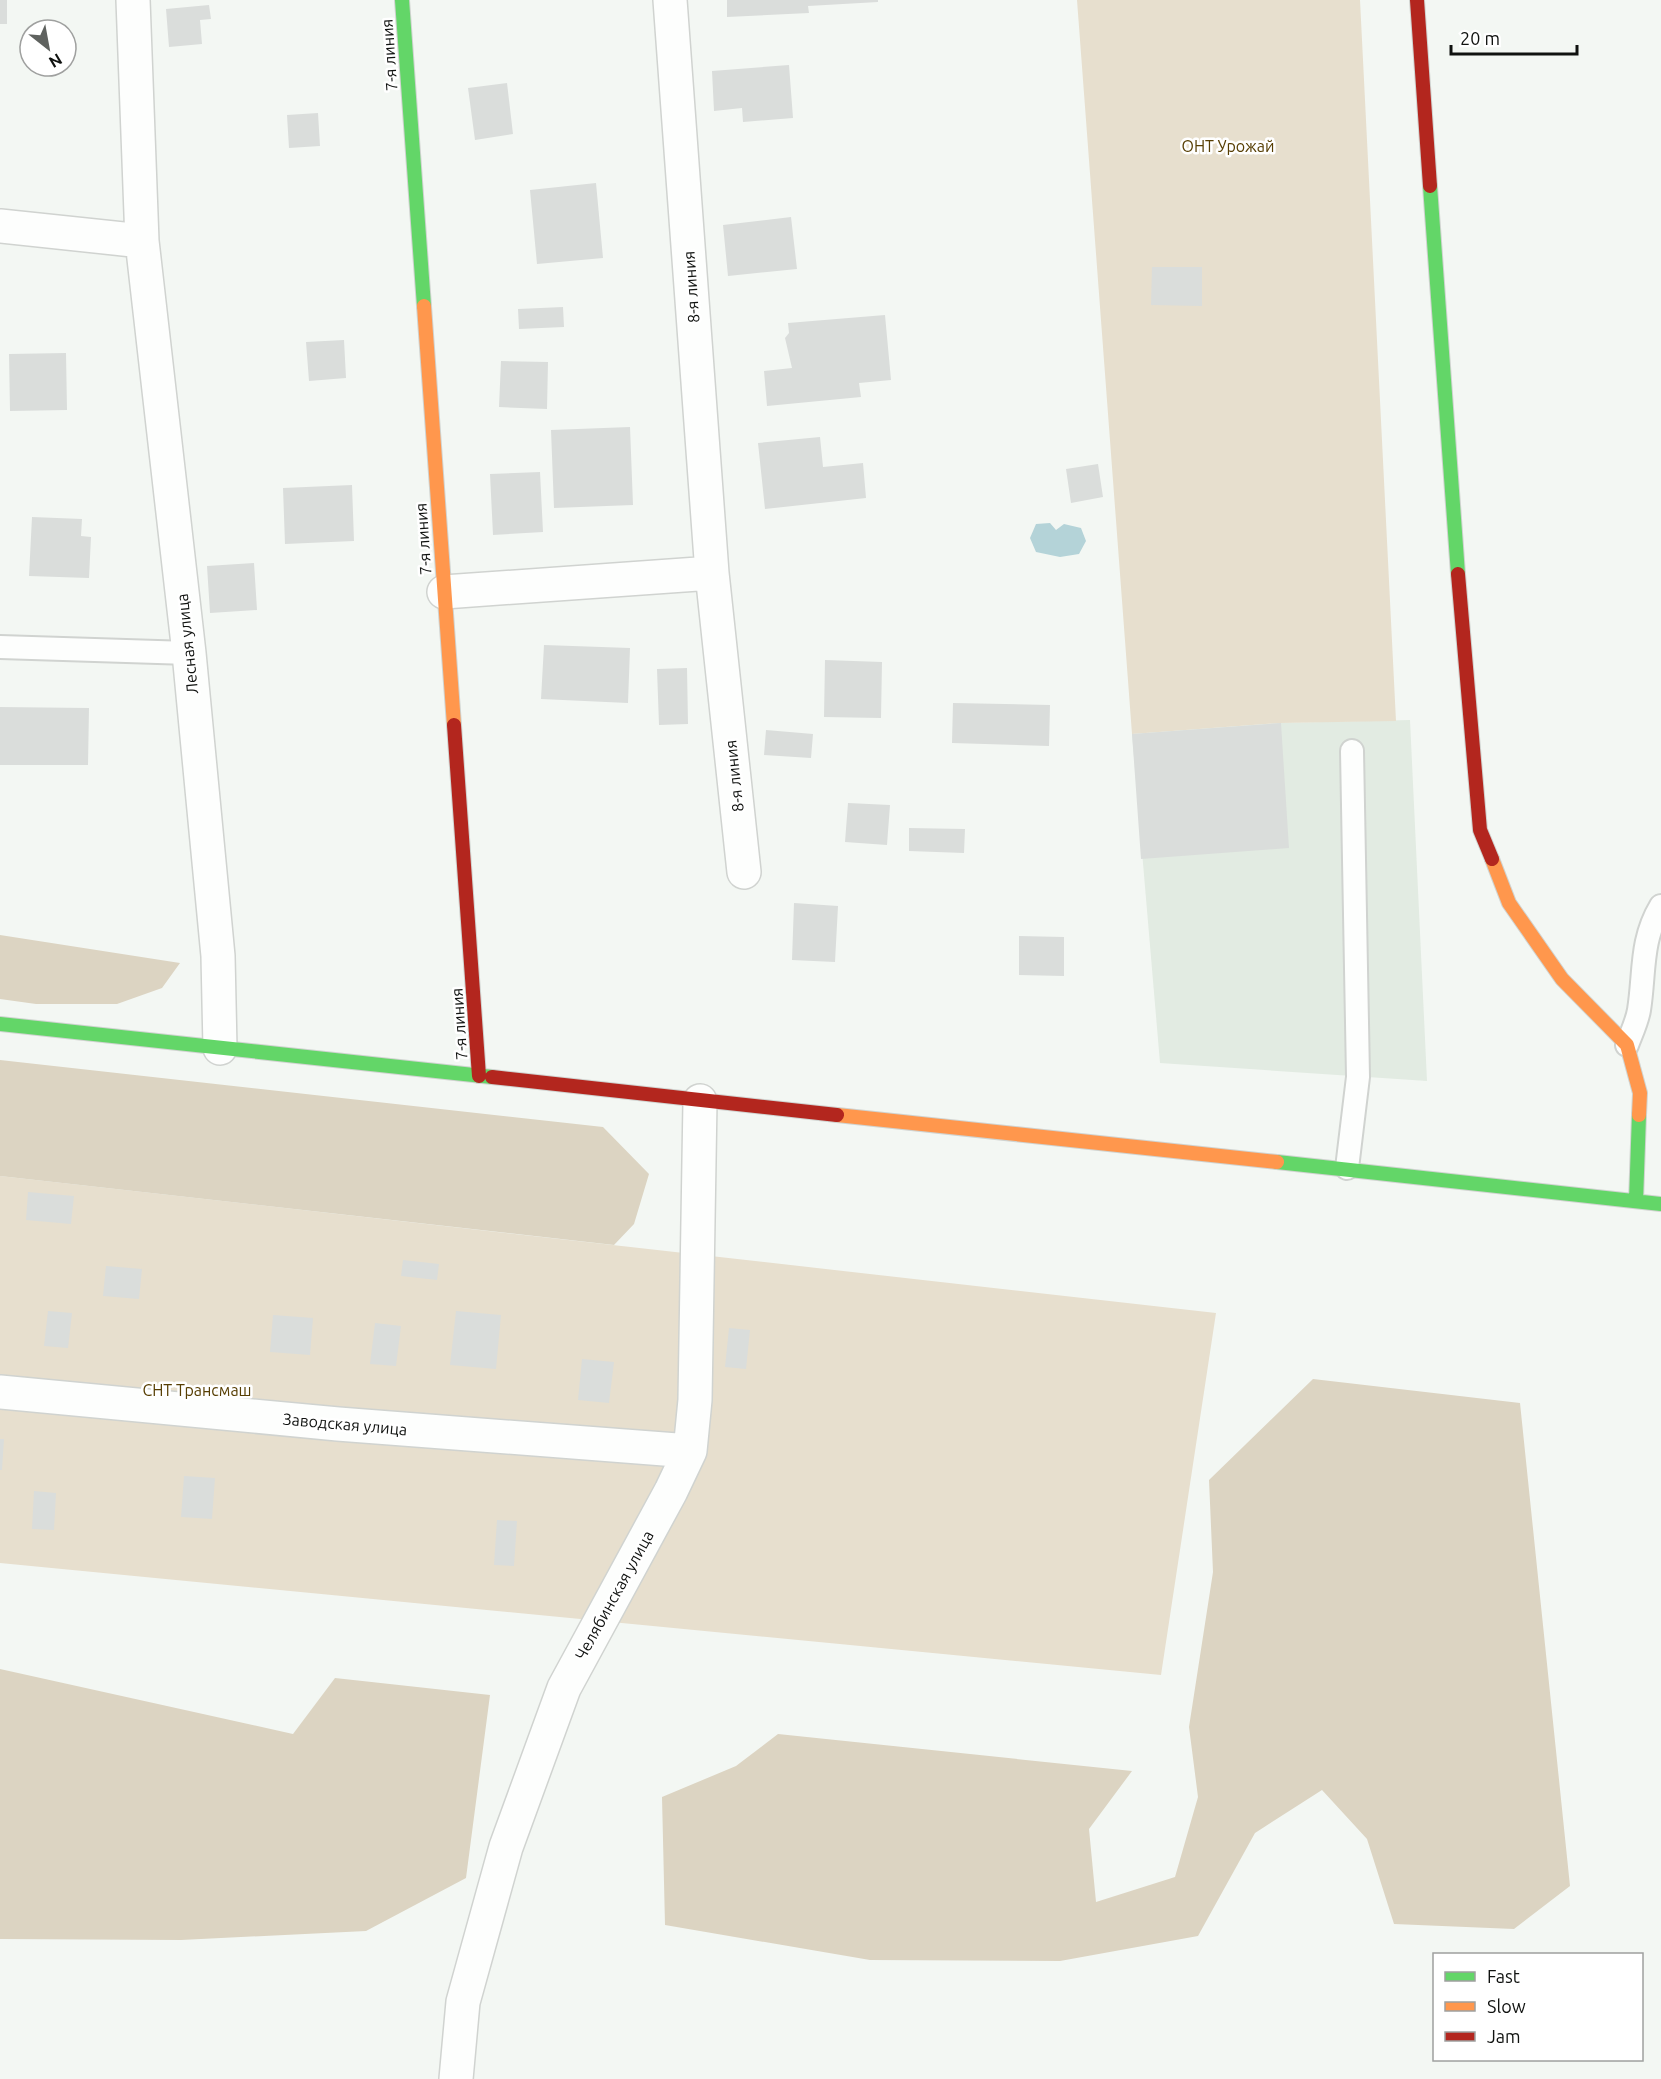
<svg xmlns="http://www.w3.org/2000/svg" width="1661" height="2079" font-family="Ubuntu,sans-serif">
<rect width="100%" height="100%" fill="#f3f7f3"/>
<path fill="#e2ebe2" d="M 1410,720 L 1427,1081 L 1160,1063 L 1132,734 L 1280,723 Z"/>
<path fill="#e7dfce" d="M 1077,0 L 1360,0 L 1396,721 L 1280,723 L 1132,734 Z
M 0,1176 L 1216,1313 L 1161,1675 L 0,1563 Z"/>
<path fill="#dcd4c2" d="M 0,935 L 180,963 L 162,988 L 117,1004 L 36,1004 L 0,999 Z
M 0,1060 L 603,1127 L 649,1174 L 634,1224 L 614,1245 L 0,1176 Z
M 1313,1379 L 1520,1403 L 1570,1886 L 1514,1929 L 1394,1924 L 1367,1839 L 1322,1790 L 1255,1833 L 1198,1936 L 1060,1961 L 870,1960 L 665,1925 L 662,1797 L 736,1766 L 778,1734 L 1132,1771 L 1089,1829 L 1096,1902 L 1175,1877 L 1198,1797 L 1189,1727 L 1213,1572 L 1209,1480 Z
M 0,1669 L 293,1734 L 335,1678 L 490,1695 L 466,1878 L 366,1931 L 181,1940 L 0,1939 Z"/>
<path fill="#b4d3d8" d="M 1050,523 L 1056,530 L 1064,524 L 1081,528 L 1086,541 L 1079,554 L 1060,557 L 1036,552 L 1030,538 L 1036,524 Z"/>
<path fill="#dadddb" d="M 0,0 L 7,0 L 7,24 L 0,24 Z
M 727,0 L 878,0 L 878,2 L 808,6 L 809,13 L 727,17 Z
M 209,5 L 211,19 L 200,20 L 202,44 L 169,47 L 166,9 Z
M 789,65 L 793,118 L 743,122 L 742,108 L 714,111 L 712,71 Z
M 507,83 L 513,134 L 475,140 L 468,88 Z
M 318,113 L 320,146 L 289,148 L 287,115 Z
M 596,183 L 603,258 L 537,264 L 530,190 Z
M 791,217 L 797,269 L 728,276 L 723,225 Z
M 1152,267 L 1202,267 L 1202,306 L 1151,305 Z
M 563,307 L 564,327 L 519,329 L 518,309 Z
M 885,315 L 891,380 L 859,383 L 861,397 L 767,406 L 764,371 L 792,368 L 785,338 L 789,333 L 788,323 Z
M 344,340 L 346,378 L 309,381 L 306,342 Z
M 66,353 L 67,410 L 10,411 L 9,354 Z
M 501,361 L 548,362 L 547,409 L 499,407 Z
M 630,427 L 633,505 L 554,508 L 551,430 Z
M 820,437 L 823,467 L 863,463 L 866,498 L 765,509 L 758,443 Z
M 1098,464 L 1103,497 L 1071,503 L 1066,469 Z
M 540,472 L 543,532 L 493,535 L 490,474 Z
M 352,485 L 354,541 L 285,544 L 283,488 Z
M 32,517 L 82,519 L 81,536 L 91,537 L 89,578 L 29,576 Z
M 254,563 L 257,610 L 210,613 L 207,566 Z
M 544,645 L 630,648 L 628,703 L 541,699 Z
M 825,660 L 882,662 L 881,718 L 824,717 Z
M 687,668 L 688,724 L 659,725 L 657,669 Z
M 953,703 L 1050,705 L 1049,746 L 952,743 Z
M 0,707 L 89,708 L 88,765 L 0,765 Z
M 1281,723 L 1289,848 L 1141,859 L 1132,734 Z
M 766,730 L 813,734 L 811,758 L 764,755 Z
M 848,803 L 890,805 L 887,845 L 845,842 Z
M 909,828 L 965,829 L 964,853 L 909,851 Z
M 794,903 L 838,906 L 835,962 L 792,960 Z
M 1019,936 L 1064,937 L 1064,976 L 1019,975 Z
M 28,1192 L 74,1196 L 71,1224 L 26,1220 Z
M 403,1260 L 439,1264 L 437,1280 L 401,1276 Z
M 106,1266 L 142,1269 L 139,1299 L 103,1296 Z
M 48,1311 L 72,1313 L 68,1348 L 44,1346 Z
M 456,1311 L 501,1315 L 496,1369 L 450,1365 Z
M 273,1315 L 313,1318 L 310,1355 L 270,1352 Z
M 375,1323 L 401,1326 L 396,1366 L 370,1364 Z
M 729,1328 L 750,1330 L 746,1369 L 725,1367 Z
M 582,1359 L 614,1362 L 609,1403 L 578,1400 Z
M 0,1439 L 4,1439 L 2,1470 L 0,1470 Z
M 184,1476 L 215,1478 L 212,1519 L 181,1517 Z
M 34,1491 L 56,1493 L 54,1530 L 32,1529 Z
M 497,1520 L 517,1521 L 514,1566 L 494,1565 Z"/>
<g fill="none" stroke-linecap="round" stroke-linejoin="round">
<g stroke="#d0d3d0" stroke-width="26">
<path id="lane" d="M 0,647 L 189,653
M 1627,1045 C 1631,1034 1637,1022 1639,1010 C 1645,972 1640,941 1661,906
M 1347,1168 L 1358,1077 L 1352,751"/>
</g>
<g stroke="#d0d3d0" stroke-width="36">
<path id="street" d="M 133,0 L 142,241 L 189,653 L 218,956 L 220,1048
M 0,226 L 142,241
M 712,573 L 744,872
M 444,592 L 712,573 L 670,0
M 0,1392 L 338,1424 L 690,1451
M 456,2079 L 463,2002 L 506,1847 L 564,1688 L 671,1491 L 690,1451 L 695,1400 L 700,1101"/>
</g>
<g stroke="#d0d3d0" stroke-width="16">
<path id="fast" d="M 402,0 L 424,306
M 1430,186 L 1458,574
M 0,1024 L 492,1077
M 1277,1162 L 1661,1204
M 1636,1201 L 1639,1115"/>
</g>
<g stroke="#d0d3d0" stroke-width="16">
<path id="slow" d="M 424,306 L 454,725
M 1492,859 L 1509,903 L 1562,979 L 1627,1045 L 1640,1093 L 1639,1115
M 837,1115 L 1277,1162"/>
</g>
<g stroke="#d0d3d0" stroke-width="16">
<path id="jam" d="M 1417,0 L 1430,186
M 1458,574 L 1480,830 L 1492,859
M 454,725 L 479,1076
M 492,1077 L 837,1115"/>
</g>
<use href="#lane" stroke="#fdfefd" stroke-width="22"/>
<use href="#street" stroke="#fdfefd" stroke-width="33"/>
<use href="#fast" stroke="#63d668" stroke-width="14"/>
<use href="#slow" stroke="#ff974d" stroke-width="14"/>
<use href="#jam" stroke="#b3261e" stroke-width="14"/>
</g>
<g text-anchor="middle" stroke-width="5" stroke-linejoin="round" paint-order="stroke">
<g font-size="16" fill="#101210" stroke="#fff">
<text transform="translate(389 55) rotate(-94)" y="6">7-я линия</text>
<text transform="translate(691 287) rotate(-94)" y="6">8-я линия</text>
<text transform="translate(423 539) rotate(-94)" y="6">7-я линия</text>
<text transform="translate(187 644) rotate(-96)" y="6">Лесная улица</text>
<text transform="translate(734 776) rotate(-96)" y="6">8-я линия</text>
<text transform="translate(459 1024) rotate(-94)" y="6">7-я линия</text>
<text transform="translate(345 1424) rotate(5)" y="6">Заводская улица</text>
<text transform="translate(614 1595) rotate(-61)" y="6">Челябинская улица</text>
</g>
<g font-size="16" fill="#573e03" stroke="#fff">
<text x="1228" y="152">ОНТ Урожай</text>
<text x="197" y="1396">СНТ Трансмаш</text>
</g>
</g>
<rect x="1433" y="1953" width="210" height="108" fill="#ffffff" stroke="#9fa09f" stroke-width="1.5"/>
<rect x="1445" y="1972" width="30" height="9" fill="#63d668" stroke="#9fa09f" stroke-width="1.5"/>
<text x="1487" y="1983" font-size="18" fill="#101210">Fast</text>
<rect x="1445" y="2002" width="30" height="9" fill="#ff974d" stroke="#9fa09f" stroke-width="1.5"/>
<text x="1487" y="2013" font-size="18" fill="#101210">Slow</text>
<rect x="1445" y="2032" width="30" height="9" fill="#b3261e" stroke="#9fa09f" stroke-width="1.5"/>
<text x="1487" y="2043" font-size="18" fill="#101210">Jam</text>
<g transform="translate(48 48) rotate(149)"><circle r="28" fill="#ffffff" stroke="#9fa09f" stroke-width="1.5"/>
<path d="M0-4.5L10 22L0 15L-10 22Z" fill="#5f625f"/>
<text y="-9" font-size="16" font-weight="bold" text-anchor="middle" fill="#101210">N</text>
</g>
<path d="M1451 45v9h126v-9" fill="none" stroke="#101210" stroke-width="3"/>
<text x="1460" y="45" font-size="18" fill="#101210" stroke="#ffffff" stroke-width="4.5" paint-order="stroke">20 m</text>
</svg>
